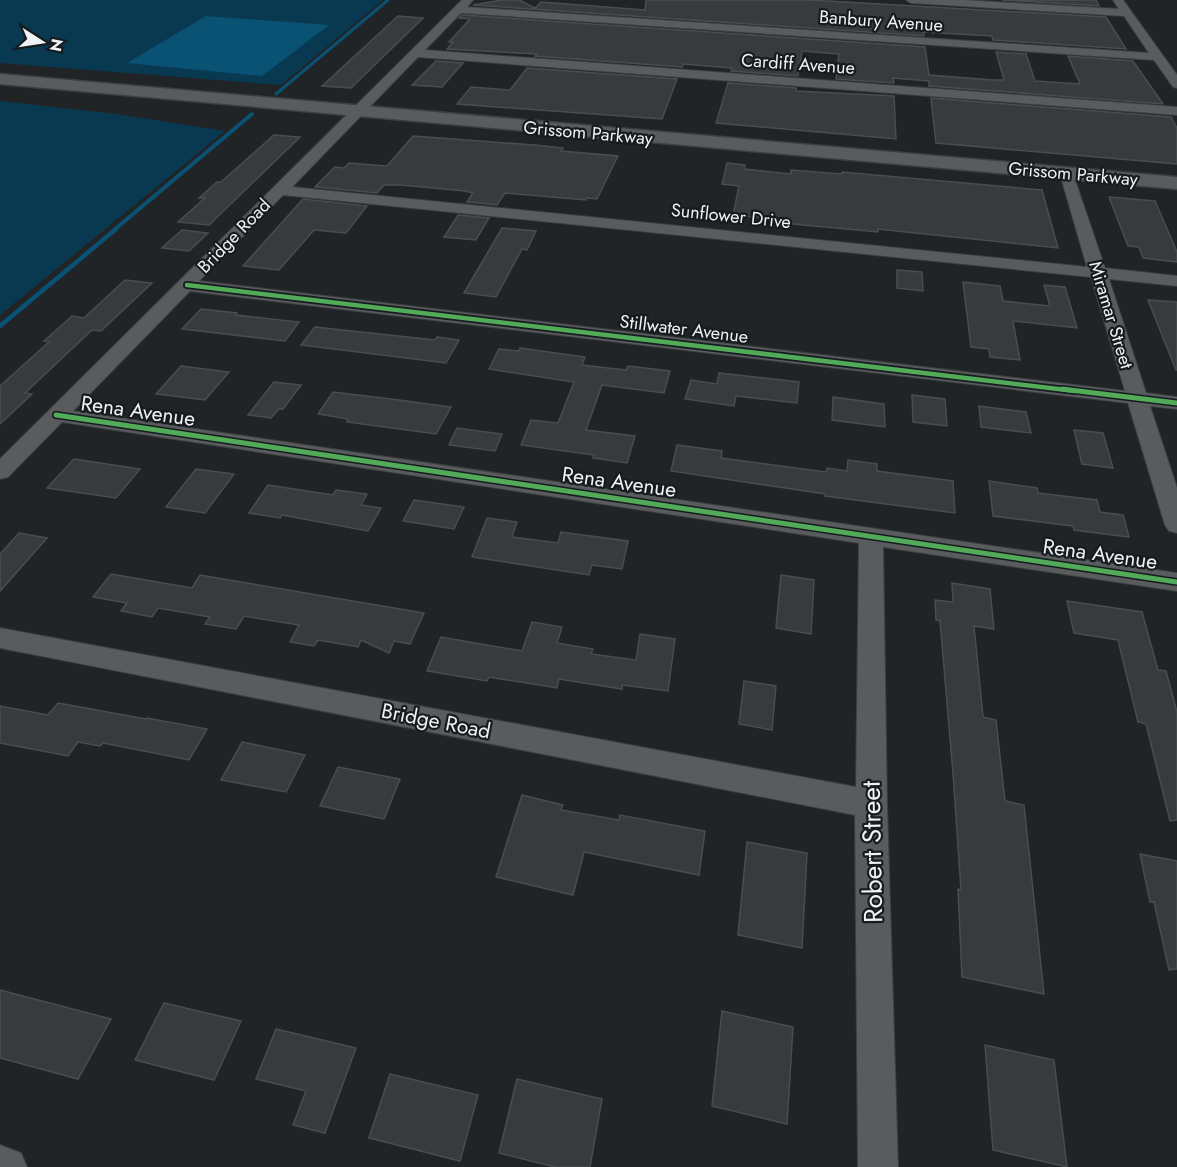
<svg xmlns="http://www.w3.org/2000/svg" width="1177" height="1167" font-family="Jost,sans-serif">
<rect width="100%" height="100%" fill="#212426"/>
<path fill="#093951" d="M 0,0 L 383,0 L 281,85 L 0,63 Z
M 0,101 L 116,114 L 225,131 L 0,315 Z"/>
<path fill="#095274" d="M 206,16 L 329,25 L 262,76 L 127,63 Z"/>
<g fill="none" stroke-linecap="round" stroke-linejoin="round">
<path stroke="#095274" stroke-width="3" d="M 276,94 L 388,0"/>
<path stroke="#095274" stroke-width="4" d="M 114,230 L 252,114"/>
<path stroke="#095274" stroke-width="4.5" d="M 0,326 L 116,229"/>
</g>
<path fill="#383a3c" stroke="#4a4d4f" stroke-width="1.5" d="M 502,0 L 519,0 L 535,8 L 541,2 L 645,10 L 646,0 L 810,0 L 1106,17 L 1126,49 L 993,40 L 992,36 L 923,32 L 924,36 L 473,5 Z
M 1002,0 L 1096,0 L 1099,6 Z
M 462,15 L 925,47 L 929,75 L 993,80 L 1004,80 L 996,52 L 1026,54 L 1035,81 L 1080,84 L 1068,56 L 1133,61 L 1163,104 L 929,86 L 929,81 L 893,78 L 894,83 L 836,79 L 839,54 L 802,51 L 798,76 L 731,71 L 732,68 L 683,64 L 682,67 L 535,56 L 537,54 L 447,49 L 453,42 L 449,42 L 470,19 L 459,18 Z
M 398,16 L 423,18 L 351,88 L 322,86 Z
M 436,61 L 463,63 L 442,87 L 412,85 Z
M 527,68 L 677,79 L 662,119 L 457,104 L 471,87 L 510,90 Z
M 728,83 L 796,88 L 796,91 L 894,96 L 896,139 L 716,123 Z
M 931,98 L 1171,117 L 1177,128 L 1177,164 L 936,143 Z
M 274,135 L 300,137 L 209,225 L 178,222 L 205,198 L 199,198 L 217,182 L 221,182 Z
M 413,136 L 535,145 L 563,148 L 561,151 L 618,156 L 597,199 L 587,198 L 586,200 L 505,193 L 497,205 L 467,202 L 473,193 L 465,191 L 401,185 L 384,185 L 377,193 L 315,187 L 335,167 L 344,168 L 349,163 L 387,166 Z
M 727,163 L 745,165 L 744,169 L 791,174 L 791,170 L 842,174 L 842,172 L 1042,190 L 1058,248 L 878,229 L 878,232 L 803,225 L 786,223 L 786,220 L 733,215 L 739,186 L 722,184 Z
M 1109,197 L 1155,201 L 1177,252 L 1177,262 L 1143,258 L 1139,247 L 1128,246 Z
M 303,199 L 367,206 L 346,233 L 314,230 L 279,270 L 243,266 Z
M 458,215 L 489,218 L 476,240 L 444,237 Z
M 502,228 L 536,231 L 527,250 L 522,249 L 496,297 L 464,293 Z
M 182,230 L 208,233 L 189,251 L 162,248 Z
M 897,270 L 922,272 L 923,291 L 897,288 Z
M 125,280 L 152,283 L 101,331 L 92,330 L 25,393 L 32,394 L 0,424 L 0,386 L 49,342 L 44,341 L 72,316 L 84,318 Z
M 963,282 L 1000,286 L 1003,301 L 1050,306 L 1044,285 L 1065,287 L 1077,328 L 1013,321 L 1020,360 L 990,357 L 989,349 L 971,347 Z
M 1148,300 L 1177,302 L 1177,370 L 1176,370 Z
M 201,309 L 237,313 L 236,315 L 299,322 L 285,341 L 182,329 Z
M 315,327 L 435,340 L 437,337 L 459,340 L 446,363 L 301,345 Z
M 520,348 L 585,357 L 582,365 L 626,370 L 628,366 L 670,371 L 664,393 L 602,385 L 586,430 L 635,436 L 627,463 L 593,458 L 594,455 L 521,445 L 531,420 L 558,423 L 574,382 L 489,369 L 499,349 L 519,351 Z
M 181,366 L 229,372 L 205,400 L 156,394 Z
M 719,373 L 799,382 L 797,403 L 736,396 L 734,406 L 685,399 L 691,380 L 717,384 Z
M 274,382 L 301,385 L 283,409 L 279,409 L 271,418 L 248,415 Z
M 333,392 L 399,400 L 451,407 L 436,434 L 347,422 L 348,419 L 318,414 Z
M 912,395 L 945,399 L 947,426 L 913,422 Z
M 833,397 L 884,404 L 885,427 L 832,420 Z
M 979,406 L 1026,412 L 1031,433 L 981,427 Z
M 457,428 L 502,434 L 495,451 L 449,445 Z
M 1074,430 L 1103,433 L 1113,468 L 1082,464 Z
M 677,445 L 722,451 L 721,458 L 826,472 L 827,468 L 847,471 L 848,460 L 877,464 L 877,471 L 953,481 L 955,513 L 825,496 L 825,494 L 671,471 Z
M 74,459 L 140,469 L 116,498 L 47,488 Z
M 196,469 L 234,474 L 205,513 L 166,507 Z
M 989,481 L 1037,488 L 1038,493 L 1097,500 L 1100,512 L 1123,515 L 1129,537 L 1074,530 L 1073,526 L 993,516 Z
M 268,485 L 333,495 L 336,490 L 367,494 L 361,505 L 381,508 L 368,531 L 282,515 L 280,518 L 249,513 Z
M 414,500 L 464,507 L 454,529 L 403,521 Z
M 487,518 L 517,522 L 512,537 L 558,543 L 561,532 L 628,541 L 622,569 L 592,565 L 589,575 L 472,557 Z
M 19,533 L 47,538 L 0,591 L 0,554 Z
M 111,574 L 192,588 L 200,575 L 424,613 L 410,644 L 394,641 L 389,653 L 361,640 L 358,647 L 318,640 L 314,646 L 290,642 L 299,625 L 244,616 L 236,629 L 205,624 L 210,617 L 158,608 L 152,617 L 121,611 L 127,603 L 93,597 Z
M 781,575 L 814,580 L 811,634 L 776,628 Z
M 952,583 L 990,589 L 994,629 L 974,626 L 983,717 L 996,720 L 1005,801 L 1024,805 L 1044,994 L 962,977 L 958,889 L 961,890 L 953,773 L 940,621 L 936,620 L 935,600 L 953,602 Z
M 1067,601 L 1142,612 L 1158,670 L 1166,671 L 1177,712 L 1177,820 L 1170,821 L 1146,724 L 1138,722 L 1118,640 L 1074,633 Z
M 532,622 L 562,627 L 557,643 L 593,649 L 591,654 L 636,660 L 640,634 L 675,639 L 668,691 L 622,685 L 622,689 L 559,679 L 557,688 L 489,677 L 487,681 L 427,671 L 441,637 L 522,651 Z
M 744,681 L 776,686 L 772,730 L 739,724 Z
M 58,703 L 146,719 L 147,718 L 207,729 L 189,760 L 103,743 L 100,746 L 78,742 L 68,756 L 0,743 L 0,706 L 48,715 Z
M 242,742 L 305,755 L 286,792 L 221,780 Z
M 338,767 L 400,779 L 384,819 L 320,806 Z
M 522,795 L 563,805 L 561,810 L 619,820 L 620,815 L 705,831 L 699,875 L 584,852 L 573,895 L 496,877 Z
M 747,842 L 807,853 L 802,948 L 738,935 Z
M 1140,854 L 1177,861 L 1177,969 L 1169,970 L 1154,902 L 1150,902 Z
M 0,990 L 111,1019 L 78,1079 L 0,1058 Z
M 164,1003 L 241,1021 L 214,1080 L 135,1060 Z
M 722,1011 L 793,1027 L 787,1124 L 712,1106 Z
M 276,1029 L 356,1048 L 325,1133 L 293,1125 L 306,1091 L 256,1079 Z
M 985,1045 L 1054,1060 L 1067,1167 L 993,1150 Z
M 390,1074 L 478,1095 L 460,1161 L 369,1138 Z
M 517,1079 L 602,1099 L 590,1167 L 555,1167 L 499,1153 Z"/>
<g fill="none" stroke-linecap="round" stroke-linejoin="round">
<g stroke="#3c3e40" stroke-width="2">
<path id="minor" d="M 462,0 L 473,0 L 467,7 L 1149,53 L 1124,16 L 911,3 L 906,0 L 963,0 L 1119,9 L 1113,0 L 1123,0 L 1177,75 L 1177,88 L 1173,87 L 1154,60 L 461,13 L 425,50 L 1177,107 L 1177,115 L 418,57 L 292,187 L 1087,267 L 1060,174 L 1067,170 L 1072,171 L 1105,268 L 1177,276 L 1177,286 L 1109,279 L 1146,393 L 1177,397 L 1177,409 L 1150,406 L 1177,488 L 1177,533 L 1169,531 L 1165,525 L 1128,403 L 190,291 L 73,411 L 1177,573 L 1177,591 L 883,547 L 887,804 L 898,1167 L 858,1167 L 855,815 L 0,648 L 0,628 L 856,787 L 859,543 L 62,422 L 8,477 L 0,479 L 0,459 ZM 283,195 L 1091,277 L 1125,391 L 199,281 Z
M 0,1145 L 21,1153 L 27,1167 L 0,1167 Z"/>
</g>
<g stroke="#3c3e40" stroke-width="3">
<path id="secondary" d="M 0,74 L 1177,177 L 1177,189 L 0,84 Z"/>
</g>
<use href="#minor" fill="#595b5d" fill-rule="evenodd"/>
<use href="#secondary" fill="#595b5d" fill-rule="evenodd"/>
<g stroke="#161b1f" stroke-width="8">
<path id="cycleway-far1" d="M 187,285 L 1075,391"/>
</g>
<g stroke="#161b1f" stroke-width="8">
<path id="cycleway" d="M 1062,389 L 1177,403
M 56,415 L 1177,582"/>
</g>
<use href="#cycleway-far1" stroke="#51ab58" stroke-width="4.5"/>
<use href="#cycleway" stroke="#51ab58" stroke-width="5"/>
</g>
<g text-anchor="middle" stroke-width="4.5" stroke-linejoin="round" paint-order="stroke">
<g font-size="18" fill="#eef2f4" stroke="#161b1f">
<text transform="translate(881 21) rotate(4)" y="6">Banbury Avenue</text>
<text transform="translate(798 64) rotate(4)" y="6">Cardiff Avenue</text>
<text transform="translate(588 133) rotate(5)" y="6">Grissom Parkway</text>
<text transform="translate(1073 174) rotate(5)" y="6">Grissom Parkway</text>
<text transform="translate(731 216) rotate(6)" y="6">Sunflower Drive</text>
<text transform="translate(234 236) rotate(-46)" y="6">Bridge Road</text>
<text transform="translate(1111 315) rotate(73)" y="6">Miramar Street</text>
<text transform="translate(684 329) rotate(7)" y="6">Stillwater Avenue</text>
</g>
<g font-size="21" fill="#eef2f4" stroke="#161b1f">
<text transform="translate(138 411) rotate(8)" y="7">Rena Avenue</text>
<text transform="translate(619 482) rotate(8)" y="7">Rena Avenue</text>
<text transform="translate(1100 554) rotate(8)" y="7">Rena Avenue</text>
<text transform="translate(436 721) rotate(11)" y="7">Bridge Road</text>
</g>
<g font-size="26" fill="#eef2f4" stroke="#161b1f">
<text transform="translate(872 852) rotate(-91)" y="9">Robert Street</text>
</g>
</g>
<g transform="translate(42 42) rotate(102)" stroke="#161b1f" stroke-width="4.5" paint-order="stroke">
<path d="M0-4.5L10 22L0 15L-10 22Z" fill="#eef2f4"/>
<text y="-9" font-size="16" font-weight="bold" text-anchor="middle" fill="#eef2f4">N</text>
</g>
</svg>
